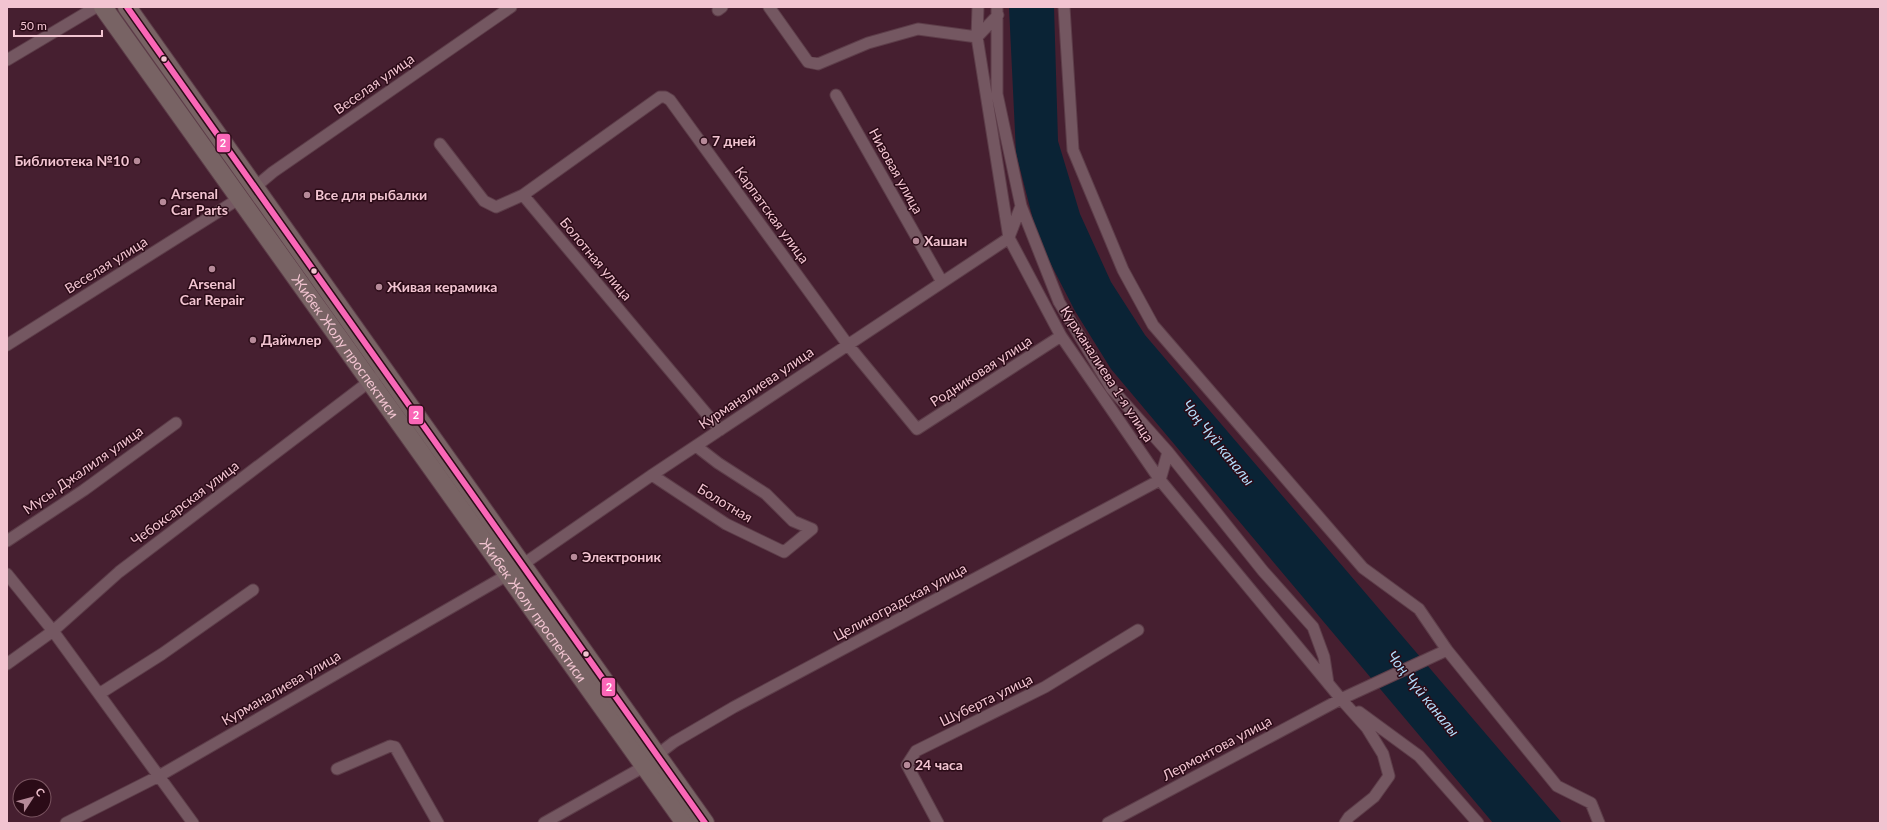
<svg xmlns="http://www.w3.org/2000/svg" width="1887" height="830" font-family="Lato,sans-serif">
<rect width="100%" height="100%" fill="#461f30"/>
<path fill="#0a2335" d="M 1009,7 L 1054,7 L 1058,141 L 1080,214 L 1111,282 L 1145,335 L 1562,823 L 1493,823 L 1111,369 L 1075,311 L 1038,239 L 1016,153 Z"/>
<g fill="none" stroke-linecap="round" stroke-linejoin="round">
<g stroke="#5d3d49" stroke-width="13">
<path id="minor" d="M 769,7 L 808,62 L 818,64 L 868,43 L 918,29 L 977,37 L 998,15
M 978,7 L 977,37 L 1009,238 L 1061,336 L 1160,480 L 1341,699 L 1367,728 L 1383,754 L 1389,776 L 1374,797 L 1349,817 L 1345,823
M 997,7 L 997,94 L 1021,206 L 1059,302 L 1111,388 L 1168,452 L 1263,571 L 1313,627 L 1324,657 L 1328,683
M 1064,7 L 1073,150 L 1123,270 L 1153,325 L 1363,568 L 1419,609 L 1447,650 L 1557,786 L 1591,803 L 1599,823
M 718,10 L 722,7
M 7,60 L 96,7
M 836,95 L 942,282
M 440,144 L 484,201 L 496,207 L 523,195 L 720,430
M 255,187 L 273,172 L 511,7
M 523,195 L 660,97 L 665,97 L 670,100 L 848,345 L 917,429 L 1061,336
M 1009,237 L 1021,206
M 7,345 L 240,198
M 652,475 L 726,524 L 784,552 L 812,529 L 793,521 L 766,494 L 718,463 L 696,446
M 7,541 L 84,490 L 176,423
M 522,565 L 652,475 L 1009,238
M 7,574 L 53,631 L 193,823
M 7,664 L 53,631 L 119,572 L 374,378
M 99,694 L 162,654 L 253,590
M 1359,712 L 1419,756 L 1478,823
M 657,755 L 674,742 L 734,707 L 1160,480 L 1168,452
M 337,769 L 390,746 L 395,747 L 438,823
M 66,823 L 159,776 L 509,574
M 544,823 L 645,766
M 938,823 L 907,765 L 916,751 L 1045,687 L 1138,630
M 1108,823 L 1341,699 L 1447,650"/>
</g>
<g stroke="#5d3d49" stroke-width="20">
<g id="primary">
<path id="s1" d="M 103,7 L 685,823"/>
<path d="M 127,7 L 705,823"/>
</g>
</g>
<use href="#minor" stroke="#745761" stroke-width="11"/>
<use href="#primary" stroke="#786364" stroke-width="18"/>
<g stroke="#2b0b17" stroke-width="9">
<path id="bus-1" d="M 127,7 L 705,823"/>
</g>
<use href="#bus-1" stroke="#fa66b7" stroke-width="6"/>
</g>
<g fill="#f2c4d1" stroke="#2b0b17" stroke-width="1.5">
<circle cx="164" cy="59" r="3.5"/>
<circle cx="314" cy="271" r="3.5"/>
<circle cx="586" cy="654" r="3.5"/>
</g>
<g fill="#b68a99" stroke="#2b0b17" stroke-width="1.5">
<circle cx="704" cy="141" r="4"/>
<circle cx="137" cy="161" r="4"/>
<circle cx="307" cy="195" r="4"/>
<circle cx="163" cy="202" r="4"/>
<circle cx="916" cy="241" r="4"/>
<circle cx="212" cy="269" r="4"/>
<circle cx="379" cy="287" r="4"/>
<circle cx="253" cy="340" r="4"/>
<circle cx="574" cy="557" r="4"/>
<circle cx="907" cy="765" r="4"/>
</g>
<g text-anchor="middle" stroke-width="3" stroke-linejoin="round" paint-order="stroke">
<g font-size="14" fill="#f2c4d1" stroke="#2b0b17">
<text transform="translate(374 84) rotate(-35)" y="5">Веселая улица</text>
<text transform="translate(896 171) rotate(61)" y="5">Низовая улица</text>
<text transform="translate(772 215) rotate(54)" y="5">Карпатская улица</text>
<text transform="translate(596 259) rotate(50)" y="5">Болотная улица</text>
<text transform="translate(106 265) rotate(-32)" y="5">Веселая улица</text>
<text dy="5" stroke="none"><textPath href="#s1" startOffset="417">Жибек Жолу проспектиси</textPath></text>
<text transform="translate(981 371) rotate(-33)" y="5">Родниковая улица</text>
<text transform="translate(1107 374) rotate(57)" y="5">Курманалиева 1-я улица</text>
<text transform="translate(756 388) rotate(-34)" y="5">Курманалиева улица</text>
<text transform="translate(83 470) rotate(-35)" y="5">Мусы Джалиля улица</text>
<text transform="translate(185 503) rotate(-37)" y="5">Чебоксарская улица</text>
<text transform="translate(725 503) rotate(31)" y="5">Болотная</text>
<text transform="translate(900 602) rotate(-28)" y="5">Целиноградская улица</text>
<text dy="5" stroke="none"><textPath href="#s1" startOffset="741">Жибек Жолу проспектиси</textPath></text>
<text transform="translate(281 688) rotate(-30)" y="5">Курманалиева улица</text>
<text transform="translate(986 700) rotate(-26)" y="5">Шуберта улица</text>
<text transform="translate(1217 748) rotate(-28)" y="5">Лермонтова улица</text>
</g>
<g font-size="14" font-weight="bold" fill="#f2c4d1" stroke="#2b0b17" text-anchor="start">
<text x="712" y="146">7 дней</text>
<text x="129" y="166" text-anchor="end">Библиотека №10</text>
<text x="171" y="199">Arsenal<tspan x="171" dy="16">Car Parts</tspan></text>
<text x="315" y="200">Все для рыбалки</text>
<text x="924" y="246">Хашан</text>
<text x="212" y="289" text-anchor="middle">Arsenal<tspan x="212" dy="16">Car Repair</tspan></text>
<text x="387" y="292">Живая керамика</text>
<text x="261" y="345">Даймлер</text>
<text x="582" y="562">Электроник</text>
<text x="915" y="770">24 часа</text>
</g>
<g font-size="15" font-style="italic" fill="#b1dcfa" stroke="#2b0b17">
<text transform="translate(1218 443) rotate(51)" y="5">Чоң Чүй каналы</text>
<text transform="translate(1423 694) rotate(51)" y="5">Чоң Чүй каналы</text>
</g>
</g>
<g stroke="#2b0b17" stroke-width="1.5">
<rect x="216" y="133" width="15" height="20" rx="4" fill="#fa66b7"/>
<rect x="408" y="405" width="16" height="20" rx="4" fill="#fa66b7"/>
<rect x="601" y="677" width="15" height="20" rx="4" fill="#fa66b7"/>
</g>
<g font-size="11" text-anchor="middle" font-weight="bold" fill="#fff">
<text x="223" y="147">2</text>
<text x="416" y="419">2</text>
<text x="609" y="691">2</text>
</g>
<rect width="1887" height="830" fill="none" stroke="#f2c4d1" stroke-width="16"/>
<g transform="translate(32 798) rotate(54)"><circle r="19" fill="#2b0b17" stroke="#7b5561"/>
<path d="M0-3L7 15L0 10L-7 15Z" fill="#b68a99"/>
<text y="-6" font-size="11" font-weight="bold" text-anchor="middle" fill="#f2c4d1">С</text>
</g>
<path d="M14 30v6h88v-6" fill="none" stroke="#f2c4d1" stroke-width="2"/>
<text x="20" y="30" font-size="12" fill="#f2c4d1" stroke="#2b0b17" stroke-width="3" paint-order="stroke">50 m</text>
</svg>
